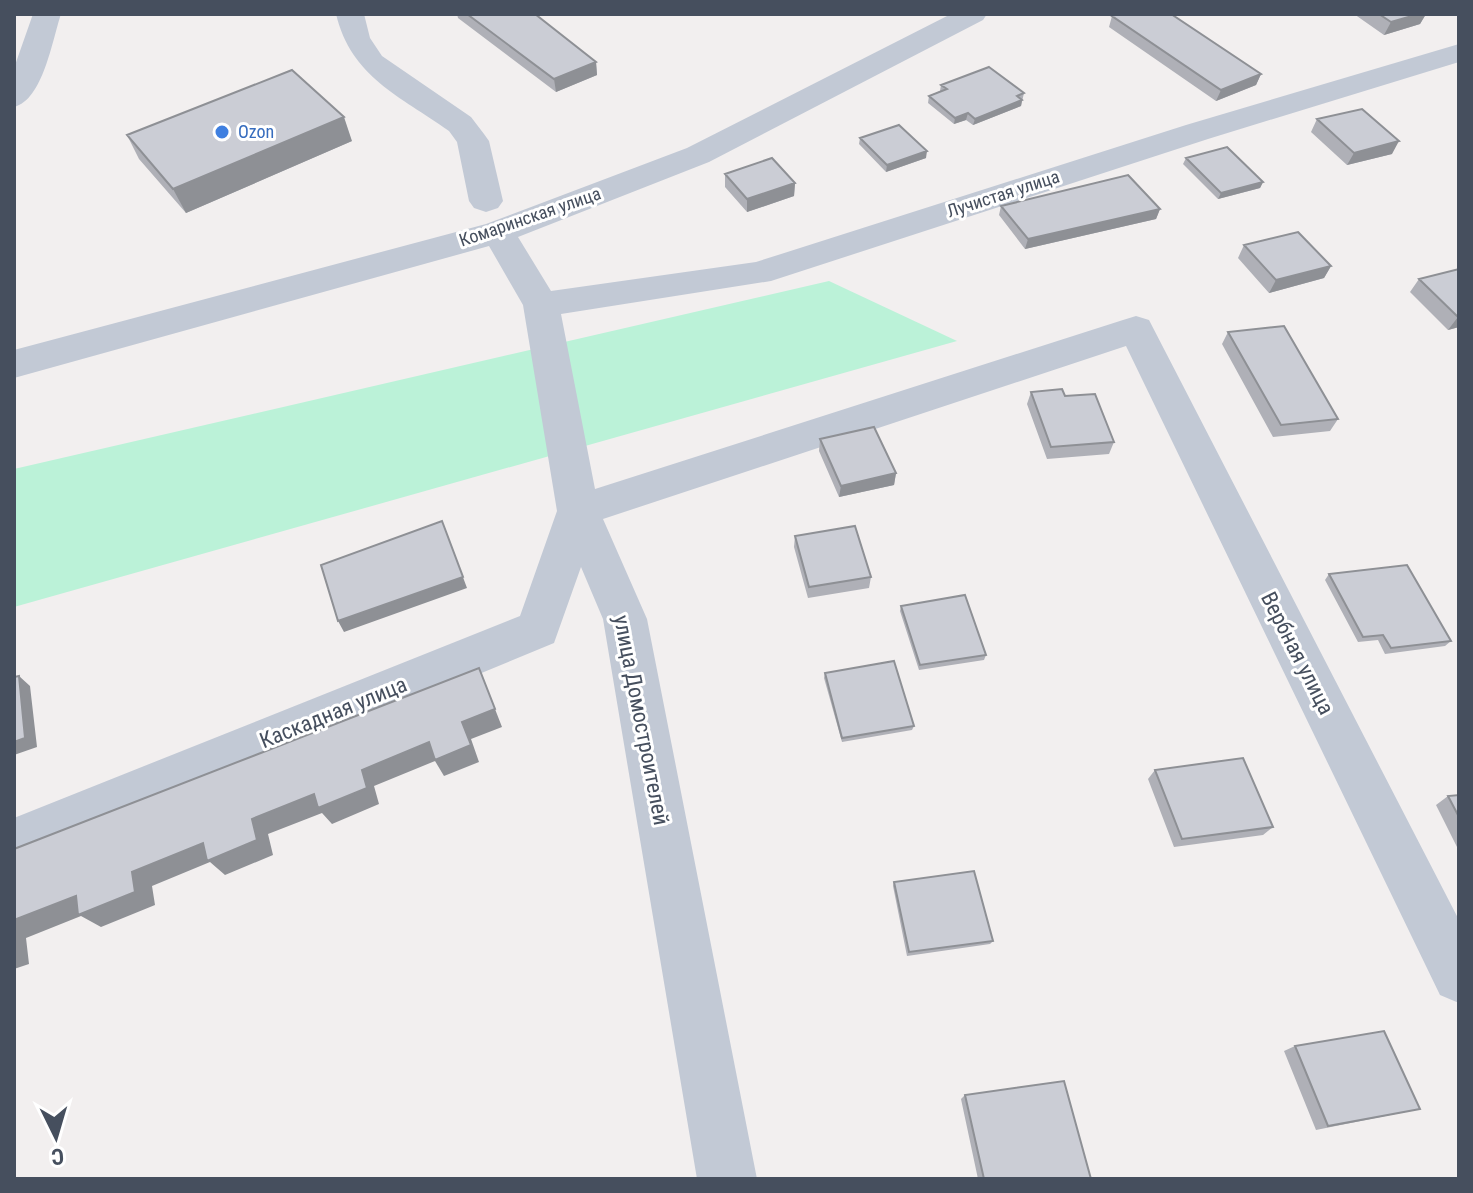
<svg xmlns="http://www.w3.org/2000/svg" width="1473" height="1193" font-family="'Roboto Condensed',sans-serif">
<rect width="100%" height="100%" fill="#f2efef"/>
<path fill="#bbf2d8" d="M 829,281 L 957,341 L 14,607 L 14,469 Z"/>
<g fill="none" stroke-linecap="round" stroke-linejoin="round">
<path fill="#c2c9d5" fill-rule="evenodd" d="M 33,14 L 61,14 C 52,41 43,100 14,107 L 14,68 Z
M 336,14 L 364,14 L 370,38 L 382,56 L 471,117 L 484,134 L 489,141 L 503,201 L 498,208 L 486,212 L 474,208 L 469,201 L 457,142 L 449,131 C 400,96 351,77 336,14 Z
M 951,14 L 987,14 L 983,20 L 709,162 L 518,237 L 551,291 L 756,262 L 1186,125 L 1459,44 L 1459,62 L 1208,139 L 771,281 L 561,314 L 595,489 L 1123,320 L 1136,316 L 1149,320 L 1459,920 L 1459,1003 L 1440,995 L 1126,346 L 603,519 L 647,619 L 757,1179 L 697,1179 L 603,619 L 581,567 L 554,643 L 14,866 L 14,818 L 520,616 L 557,511 L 523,305 L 489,246 L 14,378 L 14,350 L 486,224 L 687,148 Z"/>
</g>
<path fill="#afb0b7" d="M 457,14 L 535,14 L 596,62 L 597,75 L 556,92 L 458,18 Z
M 1354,14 L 1426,14 L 1420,24 L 1384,35 Z
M 1112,16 L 1261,74 L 1256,85 L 1216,101 L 1109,27 Z
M 941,85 L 1024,93 L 1021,106 L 973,125 L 966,120 L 954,124 L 928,103 L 929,96 L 940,91 Z
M 1317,119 L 1392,154 L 1347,165 L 1311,132 Z
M 127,135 L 352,141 L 186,213 L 139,159 Z
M 860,138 L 926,158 L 886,172 L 859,144 Z
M 1186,158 L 1263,182 L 1260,188 L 1218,199 L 1183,164 Z
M 725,174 L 795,183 L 794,196 L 747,212 L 725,187 Z
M 1001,206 L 1160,209 L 1156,219 L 1025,249 L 999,215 Z
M 1244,245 L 1331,266 L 1324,278 L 1269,293 L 1238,258 Z
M 1459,269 L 1459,327 L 1448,330 L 1410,292 L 1419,279 Z
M 1228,332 L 1338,419 L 1330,431 L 1273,437 L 1222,344 Z
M 1031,392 L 1065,396 L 1114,442 L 1109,454 L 1047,459 L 1027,404 Z
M 820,439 L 896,473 L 894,485 L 839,497 L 819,451 Z
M 795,536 L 871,577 L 869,588 L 808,598 L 794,547 Z
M 1329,574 L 1451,641 L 1445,646 L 1385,654 L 1378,640 L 1358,642 L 1325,580 Z
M 901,606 L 986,655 L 984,660 L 919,670 L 900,611 Z
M 825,673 L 914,726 L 912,730 L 842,742 L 824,678 Z
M 1155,770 L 1273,827 L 1263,835 L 1174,847 L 1148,779 Z
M 1459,795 L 1459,851 L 1436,805 L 1448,796 Z
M 894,882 L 993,941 L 990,944 L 907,956 L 893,886 Z
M 1295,1046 L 1420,1109 L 1316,1130 L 1284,1051 Z
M 965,1095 L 1091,1179 L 978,1179 L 961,1099 Z"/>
<path fill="#8e9095" d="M 1419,14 L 1426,14 L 1420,24 L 1384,35 L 1391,22 Z
M 596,62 L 597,75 L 556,92 L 554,79 Z
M 1261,74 L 1256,85 L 1216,101 L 1221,90 Z
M 1022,100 L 1021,106 L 973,125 L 975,119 Z
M 968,113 L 966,120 L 954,124 L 955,118 Z
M 344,117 L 352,141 L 186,213 L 173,189 Z
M 1399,141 L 1392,154 L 1347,165 L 1354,153 Z
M 927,151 L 926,158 L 886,172 L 887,165 Z
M 1263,182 L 1260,188 L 1218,199 L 1221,193 Z
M 795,183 L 794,196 L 747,212 L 747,199 Z
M 1160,209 L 1156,219 L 1025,249 L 1028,239 Z
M 1331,266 L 1324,278 L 1269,293 L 1276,280 Z
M 1458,317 L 1459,317 L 1459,327 L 1448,330 Z
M 896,473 L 894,485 L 839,497 L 841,486 Z
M 442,521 L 467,588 L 344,632 L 338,621 Z
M 479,668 L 502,727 L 471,739 L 479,762 L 444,776 L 435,761 L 374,786 L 379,804 L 332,824 L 322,813 L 268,834 L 273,855 L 225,875 L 210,862 L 152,886 L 155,905 L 101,927 L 81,916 L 26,938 L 29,964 L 14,969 L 14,920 L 132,872 L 252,819 L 314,794 L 362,770 L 462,722 Z
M 19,676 L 30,686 L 37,747 L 14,755 Z"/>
<path fill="#cbcdd5" stroke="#8e9095" stroke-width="2" d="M 467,14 L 535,14 L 596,62 L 554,79 Z
M 1119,14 L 1171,14 L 1261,74 L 1221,90 L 1112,16 Z
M 1379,14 L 1419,14 L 1391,22 Z
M 989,67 L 1024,93 L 1017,96 L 1022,100 L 975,119 L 968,113 L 955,118 L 929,96 L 947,89 L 941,85 Z
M 292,70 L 344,117 L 173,189 L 127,135 Z
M 1362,109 L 1399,141 L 1354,153 L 1317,119 Z
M 899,125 L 927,151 L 887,165 L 860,138 Z
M 1227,147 L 1263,182 L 1221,193 L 1186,158 Z
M 772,158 L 795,183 L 747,199 L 725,174 Z
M 1128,175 L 1160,209 L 1028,239 L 1001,206 Z
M 1298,232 L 1331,266 L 1276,280 L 1244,245 Z
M 1459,269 L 1459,317 L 1458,317 L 1419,279 Z
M 1284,326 L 1338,419 L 1281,425 L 1228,332 Z
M 1062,389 L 1065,396 L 1095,394 L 1114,442 L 1051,447 L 1031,392 Z
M 874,427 L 896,473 L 841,486 L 820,439 Z
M 442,521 L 463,577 L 338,621 L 321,565 Z
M 855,526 L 871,577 L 809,587 L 795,536 Z
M 1407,565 L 1451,641 L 1391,648 L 1383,635 L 1363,637 L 1329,574 Z
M 965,595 L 986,655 L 920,665 L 901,606 Z
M 894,661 L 914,726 L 842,738 L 825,673 Z
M 479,668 L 495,709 L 462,722 L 471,745 L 435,760 L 429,742 L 362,770 L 367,788 L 318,808 L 314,794 L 252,819 L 257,840 L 207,861 L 203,843 L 132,872 L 135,892 L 78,915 L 76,896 L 14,920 L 14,849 Z
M 19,676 L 25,738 L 14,742 L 14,677 Z
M 1243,758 L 1273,827 L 1182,839 L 1155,770 Z
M 1459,795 L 1459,817 L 1448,796 Z
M 974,871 L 993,941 L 909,952 L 894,882 Z
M 1384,1031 L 1420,1109 L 1328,1126 L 1295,1046 Z
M 1064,1081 L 1091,1179 L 984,1179 L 965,1095 Z"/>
<circle fill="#3f7fe0" stroke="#fff" stroke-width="3" cx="222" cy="132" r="8"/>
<g text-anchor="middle" stroke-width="6" stroke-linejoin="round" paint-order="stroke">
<g font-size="18" fill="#366cbe" stroke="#fff" text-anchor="start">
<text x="238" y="138">Ozon</text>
</g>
<g font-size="18" fill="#464f5e" stroke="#fff">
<text transform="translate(1003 194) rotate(-18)" y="6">Лучистая улица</text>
<text transform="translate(530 217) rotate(-19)" y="6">Комаринская улица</text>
</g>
<g font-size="22" fill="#464f5e" stroke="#fff">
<text transform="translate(1298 653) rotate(63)" y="8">Вербная улица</text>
<text transform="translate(333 712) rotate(-22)" y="8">Каскадная улица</text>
<text transform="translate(642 720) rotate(79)" y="8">улица Домостроителей</text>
</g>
</g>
<rect width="1473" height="1193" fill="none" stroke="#464f5e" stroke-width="32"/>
<g transform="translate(56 1137) rotate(175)" stroke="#ffffff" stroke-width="6" paint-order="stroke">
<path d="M0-6L14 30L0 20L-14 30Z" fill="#464f5e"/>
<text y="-12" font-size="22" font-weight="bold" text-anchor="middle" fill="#464f5e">С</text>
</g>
</svg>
